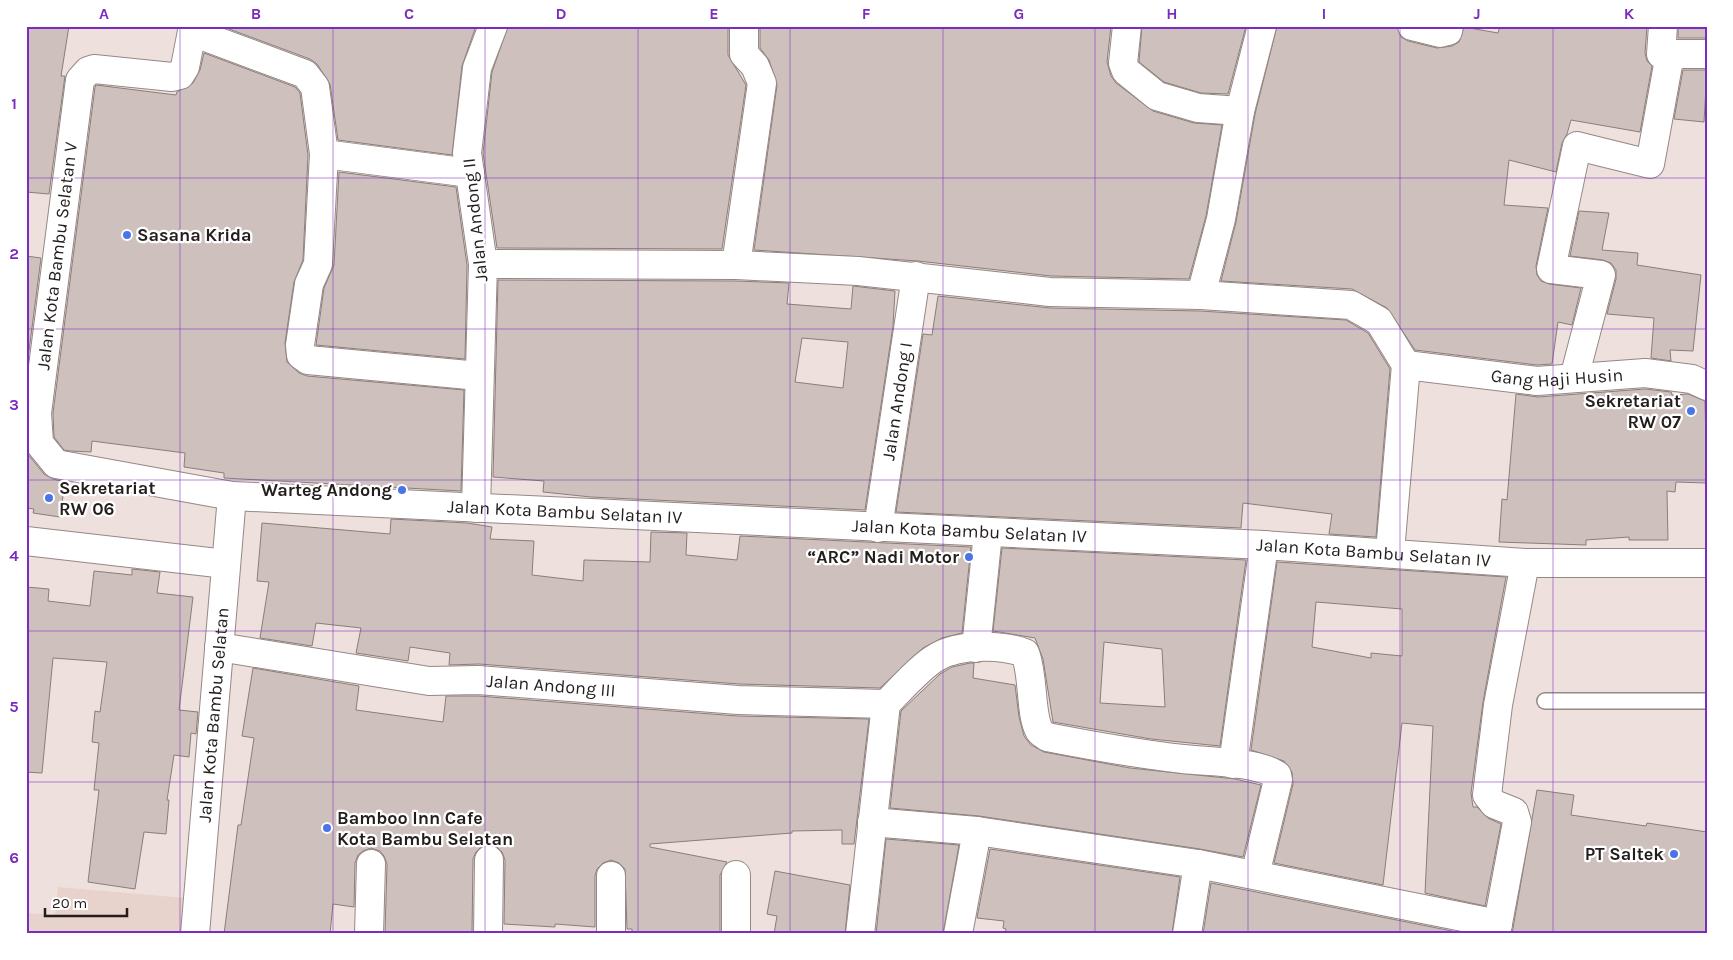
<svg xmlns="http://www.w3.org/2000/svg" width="1733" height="960" font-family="Karla,sans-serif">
<rect width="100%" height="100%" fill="#eee0dd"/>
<path fill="#e8d2cc" d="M 58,887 L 185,898 L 180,934 L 26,934 L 26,913 L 55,915 Z"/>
<path fill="#cdc0bd" stroke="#8a7e7b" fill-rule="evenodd" d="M 26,26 L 69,26 L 61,76 L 65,76 L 49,194 L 26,192 Z
M 221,26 L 476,26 L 462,66 L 452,155 L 338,140 L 330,84 L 317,64 L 310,59 Z
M 508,26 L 728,26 L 728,55 L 746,85 L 722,249 L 497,248 L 483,153 L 492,72 Z
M 760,26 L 1111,26 L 1107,62 L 1111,76 L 1116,83 L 1153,111 L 1194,123 L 1222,125 L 1206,216 L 1189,279 L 1051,276 L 918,261 L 754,250 L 777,85 L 769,60 L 760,48 Z
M 1142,26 L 1246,26 L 1228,94 L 1201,93 L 1164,82 L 1139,62 Z
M 1277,26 L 1397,26 L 1401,37 L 1408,41 L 1437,48 L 1452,46 L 1459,42 L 1464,27 L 1498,33 L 1500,26 L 1647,26 L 1645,53 L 1647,61 L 1652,66 L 1640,132 L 1571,120 L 1567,134 L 1562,143 L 1556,172 L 1509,160 L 1504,205 L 1548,208 L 1536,266 L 1537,275 L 1541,281 L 1549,284 L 1581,288 L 1572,325 L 1558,322 L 1552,364 L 1537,365 L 1415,350 L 1387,308 L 1352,289 L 1221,281 L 1236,222 L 1255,114 Z
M 1678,26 L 1707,26 L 1707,38 L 1678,38 Z
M 204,53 L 295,87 L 300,93 L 308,155 L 303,260 L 294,282 L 285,343 L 287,362 L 299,373 L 307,376 L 464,390 L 461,491 L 224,478 L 224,473 L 184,467 L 185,453 L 92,441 L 91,452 L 70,451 L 64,450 L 54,437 L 53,413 L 95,87 L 96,85 L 176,95 L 177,92 L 193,83 L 200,70 Z
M 1683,70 L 1707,70 L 1704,122 L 1674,119 Z
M 339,172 L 456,187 L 467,265 L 465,359 L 316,345 L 324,288 L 334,265 Z
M 1579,211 L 1609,213 L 1602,250 L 1638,253 L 1637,265 L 1701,275 L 1693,351 L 1670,350 L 1671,361 L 1651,358 L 1654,318 L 1607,314 L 1616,279 L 1616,270 L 1611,263 L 1603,260 L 1570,256 Z
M 26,256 L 41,258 L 26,374 Z
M 498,280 L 736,281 L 789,283 L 787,304 L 851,309 L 853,286 L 895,291 L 893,326 L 865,510 L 591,497 L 543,492 L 544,481 L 493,477 ZM 802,338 L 848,342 L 843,388 L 795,382 Z
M 938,296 L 1050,308 L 1200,311 L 1346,320 L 1368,333 L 1390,369 L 1376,537 L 1329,534 L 1332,514 L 1243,503 L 1241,528 L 896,512 L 923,334 L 932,335 Z
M 1645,389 L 1671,392 L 1672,395 L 1688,394 L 1705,401 L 1707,483 L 1676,482 L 1675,492 L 1667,491 L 1668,540 L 1629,540 L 1629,537 L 1586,540 L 1586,545 L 1499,542 L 1502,499 L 1507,500 L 1516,394 L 1538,397 Z
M 26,452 L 44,474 L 53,479 L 65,482 L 60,517 L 33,513 L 34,509 L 26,508 Z
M 391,519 L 467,523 L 492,527 L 490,539 L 534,541 L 532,575 L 583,581 L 584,560 L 650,562 L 651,532 L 687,533 L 686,555 L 737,560 L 740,536 L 971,547 L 962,633 L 942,638 L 923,648 L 880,688 L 739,684 L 479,664 L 449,665 L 450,653 L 410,647 L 408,661 L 356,653 L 361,628 L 316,623 L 312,646 L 260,638 L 269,582 L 257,581 L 262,523 L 390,534 Z
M 1002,548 L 1246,560 L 1220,746 L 1151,739 L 1053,722 L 1043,659 L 1035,638 L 993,631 ZM 1104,642 L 1162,649 L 1165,707 L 1100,703 Z
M 1277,562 L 1506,577 L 1483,702 L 1471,793 L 1473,807 L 1477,807 L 1488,818 L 1501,824 L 1485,906 L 1425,893 L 1433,726 L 1402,723 L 1383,885 L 1274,863 L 1293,784 L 1292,772 L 1284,761 L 1251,750 ZM 1316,602 L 1402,609 L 1402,656 L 1371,653 L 1371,658 L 1312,647 Z
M 132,569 L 160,572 L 157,593 L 193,597 L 179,710 L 198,712 L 196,734 L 191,733 L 189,757 L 174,755 L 167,800 L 169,800 L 166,834 L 144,832 L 135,889 L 88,882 L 99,790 L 94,790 L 99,743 L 92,742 L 95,711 L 100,712 L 107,662 L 53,658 L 42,773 L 26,772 L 26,587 L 49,589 L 48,601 L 90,606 L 94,571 L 132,575 Z
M 970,663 L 974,663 L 973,678 L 1015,685 L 1019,717 L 1024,736 L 1031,745 L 1044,752 L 1130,768 L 1235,779 L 1261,785 L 1243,857 L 1200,849 L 979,816 L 890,808 L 901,711 L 940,674 L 952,667 Z
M 253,668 L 359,686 L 356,710 L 443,722 L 446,696 L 478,696 L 737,716 L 869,719 L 854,844 L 842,844 L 842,830 L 792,831 L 792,833 L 650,844 L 650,847 L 727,862 L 720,875 L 720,934 L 632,934 L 632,929 L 627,929 L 625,869 L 619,863 L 611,860 L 603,863 L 597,869 L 595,876 L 595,927 L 555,924 L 555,927 L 504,924 L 505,860 L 502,852 L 497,847 L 489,844 L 481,847 L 476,852 L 473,859 L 472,934 L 385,934 L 387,864 L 384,856 L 380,851 L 371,848 L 363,851 L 358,855 L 355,863 L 354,907 L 333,904 L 330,934 L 224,934 L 238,825 L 241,825 L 254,738 L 242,736 Z
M 1537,790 L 1574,795 L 1571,815 L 1646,826 L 1647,823 L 1707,832 L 1707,934 L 1512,934 Z
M 886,839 L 959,845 L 943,934 L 876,934 Z
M 990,849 L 1180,877 L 1172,934 L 1005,934 L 1006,929 L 1003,928 L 1004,921 L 977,918 Z
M 775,871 L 850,885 L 845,934 L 774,934 L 777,916 L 767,914 Z
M 1211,883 L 1467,934 L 1203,934 Z"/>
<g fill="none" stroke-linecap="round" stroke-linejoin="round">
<g stroke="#958885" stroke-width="18">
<path id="service" d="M 1545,701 L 1707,701"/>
</g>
<g stroke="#958885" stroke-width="30">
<g id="minor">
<path id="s1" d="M 193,26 L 185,67 L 180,75 L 172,77 L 94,69 L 88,71 L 80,80 L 37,413 L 39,443 L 56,464 L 232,496 L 1264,545 L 1525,563 L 1707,563"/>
<path d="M 1127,26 L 1123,63 L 1126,71 L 1157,96 L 1198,108 L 1240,111"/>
<path d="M 1412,26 L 1440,33 L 1448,31 L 1449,26"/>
<path d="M 1663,26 L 1661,54 L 1707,54"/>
<path d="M 192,32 L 305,74 L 315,87 L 324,154 L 318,264 L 309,284 L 300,345 L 301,355 L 308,360 L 479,376"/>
<path d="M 324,154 L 470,173"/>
<path d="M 483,264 L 736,265 L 858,271 L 1050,292 L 1201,295 L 1351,305 L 1379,321 L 1406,365 L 1390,552"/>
<path d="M 736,265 L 762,83 L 755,66 L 744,54 L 744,26"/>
<path d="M 1201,295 L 1221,219 L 1240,111 L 1262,26"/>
<path id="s2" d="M 1406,365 L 1537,381 L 1645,373 L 1692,379 L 1707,386"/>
<path d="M 1574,378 L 1601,275 L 1551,269 L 1577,146 L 1650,164 L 1670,54"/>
<path d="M 476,508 L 483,264 L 467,153 L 477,68 L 493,26"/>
<path id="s3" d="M 878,528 L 916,276"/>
<path d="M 26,541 L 226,564"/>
<path id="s4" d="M 219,647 L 429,681 L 478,680 L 738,700 L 886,704"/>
<path d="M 976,648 L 988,533"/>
<path d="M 1233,764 L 1264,545"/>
<path d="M 872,822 L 977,831 L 1198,864 L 1498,924"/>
<path id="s5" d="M 195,934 L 232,496"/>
<path d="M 369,934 L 371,864"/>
<path d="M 488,934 L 489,860"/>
<path d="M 611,934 L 611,876"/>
<path d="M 736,934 L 736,875"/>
<path d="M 860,934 L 886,704 C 899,691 922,665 937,657 C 959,644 1001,644 1025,653 C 1034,676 1030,713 1039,730 C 1040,733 1045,735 1047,737 C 1093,746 1138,754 1183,759 C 1210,762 1255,761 1277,775 L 1278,780 L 1255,875"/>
<path d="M 958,934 L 977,831"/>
<path d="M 1187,934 L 1198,864"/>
<path d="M 1496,934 L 1517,822 L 1514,812 L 1494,804 L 1487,795 L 1498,705 L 1525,563"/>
</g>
</g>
<use href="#service" stroke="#fff" stroke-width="15"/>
<use href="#minor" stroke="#fff" stroke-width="28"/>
</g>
<path fill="none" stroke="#7b2cbf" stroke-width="1" stroke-opacity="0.55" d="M 180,26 L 180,934M 333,26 L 333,934M 485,26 L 485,934M 638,26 L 638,934M 790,26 L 790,934M 943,26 L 943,934M 1095,26 L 1095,934M 1248,26 L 1248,934M 1400,26 L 1400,934M 1553,26 L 1553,934M 26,178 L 1707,178M 26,329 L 1707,329M 26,480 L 1707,480M 26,631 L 1707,631M 26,782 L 1707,782"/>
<g fill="#4a74e7" stroke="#fff" stroke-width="2">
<circle cx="127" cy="235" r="5"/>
<circle cx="1691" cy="411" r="5"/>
<circle cx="402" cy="490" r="5"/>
<circle cx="49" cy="498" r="5"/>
<circle cx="969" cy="557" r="5"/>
<circle cx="327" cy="828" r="5"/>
<circle cx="1674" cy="854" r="5"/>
</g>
<g text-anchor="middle" stroke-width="4.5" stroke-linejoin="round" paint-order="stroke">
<g font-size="18" fill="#231e1d" stroke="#fff">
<text transform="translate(475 220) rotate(-96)" y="6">Jalan Andong II</text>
<text transform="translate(57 256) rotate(-83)" y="6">Jalan Kota Bambu Selatan V</text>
<text dy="6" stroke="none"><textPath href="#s2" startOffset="152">Gang Haji Husin</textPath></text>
<text dy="6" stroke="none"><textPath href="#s3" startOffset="128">Jalan Andong I</textPath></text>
<text dy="6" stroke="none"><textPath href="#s1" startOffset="1061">Jalan Kota Bambu Selatan IV</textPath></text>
<text dy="6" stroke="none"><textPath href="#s1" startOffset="1466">Jalan Kota Bambu Selatan IV</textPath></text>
<text dy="6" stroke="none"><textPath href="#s1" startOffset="1871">Jalan Kota Bambu Selatan IV</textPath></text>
<text dy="6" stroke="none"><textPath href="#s4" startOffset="335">Jalan Andong III</textPath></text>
<text dy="6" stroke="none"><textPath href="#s5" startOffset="220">Jalan Kota Bambu Selatan</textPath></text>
</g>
<g font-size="18" font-weight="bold" fill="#231e1d" stroke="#fff" text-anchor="end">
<text x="137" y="241" text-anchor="start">Sasana Krida</text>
<text x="1681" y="407">Sekretariat<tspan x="1681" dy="21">RW 07</tspan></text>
<text x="59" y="494" text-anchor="start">Sekretariat<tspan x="59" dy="21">RW 06</tspan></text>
<text x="392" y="496">Warteg Andong</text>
<text x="959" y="563">“ARC” Nadi Motor</text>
<text x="337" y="824" text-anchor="start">Bamboo Inn Cafe<tspan x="337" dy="21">Kota Bambu Selatan</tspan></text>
<text x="1664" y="860">PT Saltek</text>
</g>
</g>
<rect width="1733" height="960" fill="none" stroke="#ffffff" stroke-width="55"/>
<path d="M45 908v8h82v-8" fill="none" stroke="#231e1d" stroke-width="2.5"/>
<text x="52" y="908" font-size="15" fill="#231e1d" stroke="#ffffff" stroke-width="4" paint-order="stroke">20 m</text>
<rect x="28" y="28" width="1678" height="904" fill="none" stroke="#7b2cbf" stroke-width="2"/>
<g font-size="16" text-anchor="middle" font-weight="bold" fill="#7b2cbf">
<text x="104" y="19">A</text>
<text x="256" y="19">B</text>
<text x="409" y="19">C</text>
<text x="561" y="19">D</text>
<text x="714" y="19">E</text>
<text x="866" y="19">F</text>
<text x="1019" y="19">G</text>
<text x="1172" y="19">H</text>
<text x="1324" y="19">I</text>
<text x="1477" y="19">J</text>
<text x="1629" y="19">K</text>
<text x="14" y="109">1</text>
<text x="14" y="259">2</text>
<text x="14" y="410">3</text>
<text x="14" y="561">4</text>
<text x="14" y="712">5</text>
<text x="14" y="863">6</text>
</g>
</svg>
